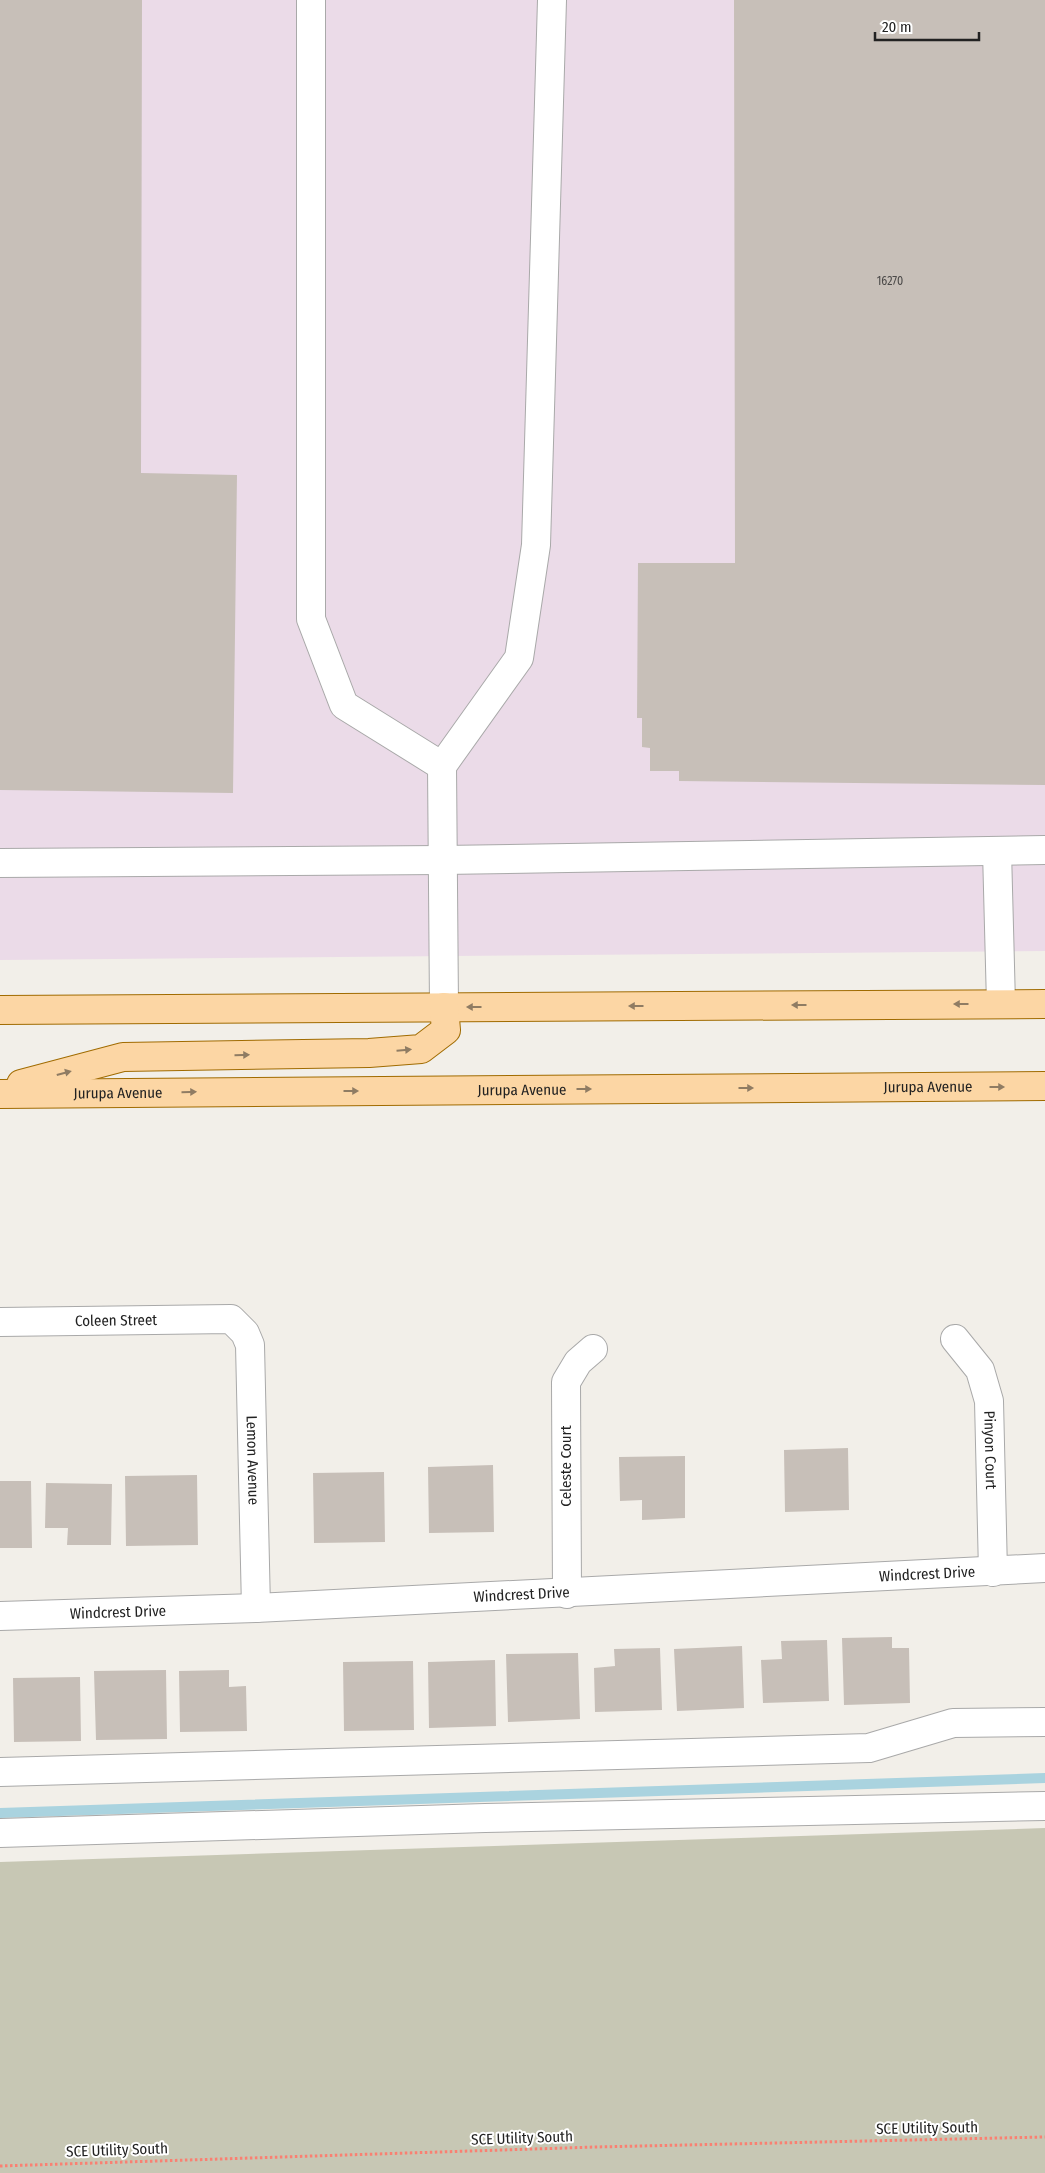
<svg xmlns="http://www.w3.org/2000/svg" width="1045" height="2173" font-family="'Fira Sans Condensed',sans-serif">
<rect width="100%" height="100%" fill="#f2efe9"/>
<path fill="#ebdbe8" d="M 0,0 L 1045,0 L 1045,951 L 0,960 Z"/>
<path fill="#c7c7b4" d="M 1045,1828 L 1045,2173 L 0,2173 L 0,1862 Z"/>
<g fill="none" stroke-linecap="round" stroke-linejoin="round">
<path stroke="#aad3df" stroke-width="10" d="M 0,1813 L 1045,1778"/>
</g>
<path fill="#c7bfb8" d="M 0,0 L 142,0 L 141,473 L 237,475 L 233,793 L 0,790 Z
M 734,0 L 1045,0 L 1045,785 L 679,781 L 679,771 L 650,771 L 650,748 L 642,747 L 642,718 L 637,718 L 638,563 L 735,563 Z
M 848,1448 L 849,1510 L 785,1512 L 784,1450 Z
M 685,1456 L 685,1518 L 642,1520 L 642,1500 L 620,1501 L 619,1457 Z
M 493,1465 L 494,1532 L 429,1533 L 428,1467 Z
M 384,1472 L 385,1542 L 314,1543 L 313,1473 Z
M 197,1475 L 198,1545 L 126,1546 L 125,1476 Z
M 0,1481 L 31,1481 L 32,1548 L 0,1548 Z
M 46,1483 L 112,1484 L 111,1545 L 67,1545 L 68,1528 L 45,1528 Z
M 892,1637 L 892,1648 L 909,1648 L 910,1703 L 844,1705 L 842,1638 Z
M 827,1640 L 829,1701 L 763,1703 L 761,1660 L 782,1659 L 781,1641 Z
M 742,1646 L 744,1708 L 677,1711 L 674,1649 Z
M 660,1648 L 662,1710 L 595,1712 L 594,1668 L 615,1666 L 614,1649 Z
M 578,1653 L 580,1719 L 508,1722 L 506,1654 Z
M 495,1660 L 496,1726 L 429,1728 L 428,1662 Z
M 413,1661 L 414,1730 L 344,1731 L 343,1662 Z
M 166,1670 L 167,1739 L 96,1740 L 94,1671 Z
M 229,1670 L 229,1687 L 246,1686 L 247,1731 L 180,1732 L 179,1671 Z
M 80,1677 L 81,1741 L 14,1742 L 13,1678 Z"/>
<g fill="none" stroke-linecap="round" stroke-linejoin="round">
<g stroke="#a9a9a9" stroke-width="30">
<g id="minor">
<path d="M 311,0 L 311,619 L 344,705 L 442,766 L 444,1007"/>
<path d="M 442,766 L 519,658 L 536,545 L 552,0"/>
<path d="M 997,851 L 1001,1004"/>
<path d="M 0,863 L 443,860 L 1045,850"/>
<path id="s1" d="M 0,1322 L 231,1319 L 245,1333 L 250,1345 L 256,1608"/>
<path id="s2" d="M 955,1339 L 980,1370 L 989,1401 L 993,1572"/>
<path d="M 567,1594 L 566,1382 L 578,1362 L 593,1349"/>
<path id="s3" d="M 0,1616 L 256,1608 L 1045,1568"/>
<path d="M 0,1772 L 869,1748 L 953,1723 L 1045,1722"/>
<path d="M 0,1833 L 485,1818 L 1045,1806"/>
</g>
</g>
<g stroke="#a06b00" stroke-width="30">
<g id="major">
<path d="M 0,1010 L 1045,1004"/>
<path d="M 21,1084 L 123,1057 L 369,1053 L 421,1049 L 446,1030 L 444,1007"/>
<path id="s4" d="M 0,1094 L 1045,1086"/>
</g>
</g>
<path stroke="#fa8072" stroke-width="3" stroke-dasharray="2.5 2.5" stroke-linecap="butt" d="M 0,2166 L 596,2147 L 1045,2137"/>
<use href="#minor" stroke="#fff" stroke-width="28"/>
<use href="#major" stroke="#fcd6a4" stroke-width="28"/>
</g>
<defs><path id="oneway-solid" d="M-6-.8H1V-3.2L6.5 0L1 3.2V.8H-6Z" transform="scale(1.25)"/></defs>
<g fill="#8f7c63">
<use href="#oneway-solid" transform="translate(961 1004) rotate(180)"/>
<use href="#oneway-solid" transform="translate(799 1005) rotate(180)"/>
<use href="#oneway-solid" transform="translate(636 1006) rotate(180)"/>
<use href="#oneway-solid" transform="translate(474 1007) rotate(180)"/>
<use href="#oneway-solid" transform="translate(404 1050) rotate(-5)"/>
<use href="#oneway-solid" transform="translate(242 1055) rotate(-1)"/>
<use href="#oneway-solid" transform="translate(64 1073) rotate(-15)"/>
<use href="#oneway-solid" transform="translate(997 1087)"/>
<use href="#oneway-solid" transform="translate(746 1088)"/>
<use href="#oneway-solid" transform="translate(584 1089)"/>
<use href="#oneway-solid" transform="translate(351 1091)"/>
<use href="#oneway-solid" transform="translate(189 1092) rotate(-1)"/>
</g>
<g text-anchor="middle" stroke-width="4" stroke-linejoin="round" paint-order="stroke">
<g font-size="12" fill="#4b4948">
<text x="890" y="285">16270</text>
</g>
<g font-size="15" fill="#222" stroke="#fff">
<text dy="5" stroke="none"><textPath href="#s4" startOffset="928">Jurupa Avenue</textPath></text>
<text dy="5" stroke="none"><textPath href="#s4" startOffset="522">Jurupa Avenue</textPath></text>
<text dy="5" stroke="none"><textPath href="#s4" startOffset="118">Jurupa Avenue</textPath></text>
<text dy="5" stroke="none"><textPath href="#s1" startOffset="116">Coleen Street</textPath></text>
<text dy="5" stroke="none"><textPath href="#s2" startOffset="121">Pinyon Court</textPath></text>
<text dy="5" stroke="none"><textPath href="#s1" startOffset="379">Lemon Avenue</textPath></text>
<text transform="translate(566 1466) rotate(-90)" y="5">Celeste Court</text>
<text dy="5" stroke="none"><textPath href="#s3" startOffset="928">Windcrest Drive</textPath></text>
<text dy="5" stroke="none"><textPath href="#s3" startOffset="522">Windcrest Drive</textPath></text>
<text dy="5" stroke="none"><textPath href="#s3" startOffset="118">Windcrest Drive</textPath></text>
<text transform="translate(927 2128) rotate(-1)" y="5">SCE Utility South</text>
<text transform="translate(522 2138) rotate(-2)" y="5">SCE Utility South</text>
<text transform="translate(117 2150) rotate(-2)" y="5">SCE Utility South</text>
</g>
</g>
<path d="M875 32v8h104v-8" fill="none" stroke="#222222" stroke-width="2.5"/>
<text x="882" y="32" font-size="15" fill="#222222" stroke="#ffffff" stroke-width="4" paint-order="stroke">20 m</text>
</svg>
